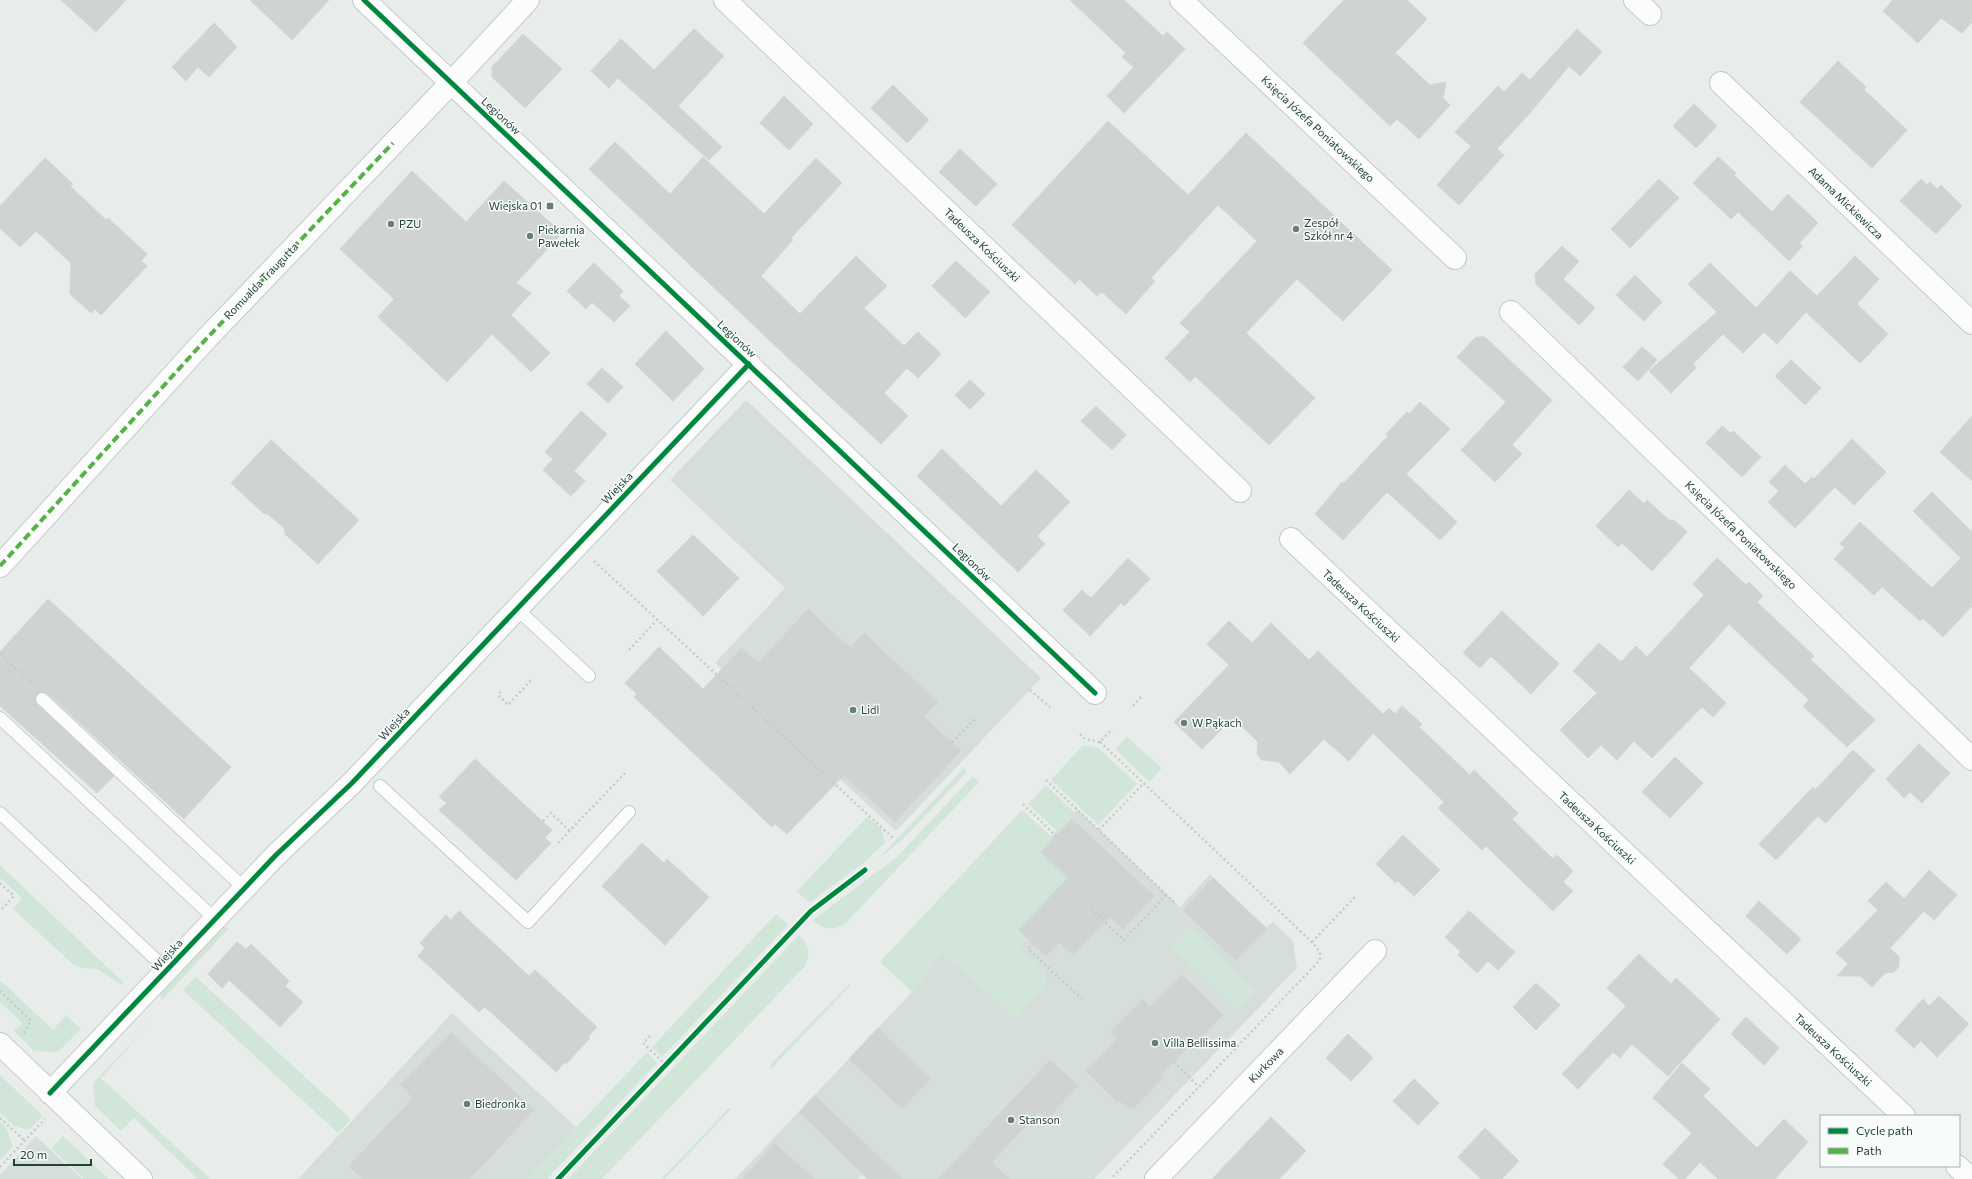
<svg xmlns="http://www.w3.org/2000/svg" width="1972" height="1179" font-family="Commissioner,sans-serif">
<rect width="100%" height="100%" fill="#e8edeb"/>
<path fill="#d6dedb" d="M 746,400 L 1041,678 L 896,831 L 715,663 L 785,588 L 670,480 Z
M 1077,809 L 1180,907 L 1210,874 L 1266,928 L 1273,922 L 1293,941 L 1297,968 L 1094,1179 L 1009,1179 L 992,1162 L 976,1179 L 866,1179 L 862,1175 L 858,1179 L 735,1179 L 912,992 L 941,953 Z
M 452,1013 L 576,1127 L 528,1179 L 298,1179 Z
M 36,1136 L 82,1179 L 0,1179 L 0,1175 Z"/>
<path fill="#d1e6d8" d="M 1127,737 L 1162,768 L 1149,782 L 1115,749 Z
M 1083,745 L 1098,748 L 1137,784 L 1098,825 L 1051,780 Z
M 964,768 L 967,772 L 904,838 L 875,862 Z
M 973,776 L 979,782 L 844,925 C 831,931 823,929 813,920 L 897,857 Z
M 1046,785 L 1076,814 L 1058,832 L 1028,804 Z
M 1022,810 L 1053,838 L 1039,853 L 1066,878 L 1017,930 L 1027,940 L 1020,947 L 1047,972 L 1045,986 L 1016,1018 L 941,953 L 912,992 L 880,962 Z
M 867,817 L 881,828 L 885,843 L 863,863 L 809,903 L 797,891 Z
M 0,865 L 124,983 L 121,985 L 96,968 L 88,969 L 75,966 L 13,909 L 22,898 L 0,878 Z
M 776,914 L 788,925 L 662,1057 L 652,1047 Z
M 224,927 L 229,928 L 162,1000 L 160,995 Z
M 1189,927 L 1257,991 L 1239,1010 L 1171,946 Z
M 799,935 C 809,945 811,953 805,966 L 602,1179 L 568,1179 Z
M 196,977 L 351,1119 L 338,1133 L 183,990 Z
M 0,980 L 53,1030 L 66,1015 L 81,1029 L 58,1052 L 34,1051 L 14,1031 L 22,1023 L 0,1002 Z
M 849,984 L 851,985 L 771,1069 L 771,1064 Z
M 153,1020 L 101,1078 L 211,1179 L 198,1179 L 134,1118 L 121,1131 L 95,1106 L 93,1083 Z
M 647,1052 L 657,1063 L 547,1179 L 527,1179 Z
M 0,1075 L 43,1116 L 29,1130 L 14,1126 L 0,1113 Z
M 729,1108 L 732,1108 L 665,1179 L 661,1179 Z
M 0,1122 L 6,1127 L 13,1147 L 0,1160 Z
M 63,1136 L 109,1179 L 84,1179 L 51,1148 Z"/>
<path fill="#cfd4d2" stroke="#d1d6d4" d="M 61,0 L 126,0 L 96,32 Z
M 250,0 L 329,0 L 292,40 Z
M 1070,0 L 1124,0 L 1163,36 L 1167,32 L 1185,49 L 1124,113 L 1107,96 L 1134,67 L 1122,57 L 1126,53 Z
M 1344,0 L 1407,0 L 1427,19 L 1395,53 L 1430,85 L 1446,82 L 1443,98 L 1450,105 L 1419,139 L 1397,119 L 1390,126 L 1303,43 Z
M 1893,0 L 1972,0 L 1972,22 L 1962,33 L 1941,18 L 1918,43 L 1883,11 Z
M 214,23 L 237,47 L 209,77 L 198,67 L 186,81 L 172,67 Z
M 694,29 L 724,56 L 678,106 L 722,147 L 709,160 L 618,78 L 609,88 L 591,71 L 621,39 L 654,70 Z
M 1577,29 L 1602,52 L 1580,76 L 1569,66 L 1529,114 L 1497,149 L 1504,155 L 1459,205 L 1437,185 L 1471,146 L 1455,132 L 1498,86 L 1504,92 L 1522,73 L 1530,80 Z
M 523,34 L 562,69 L 525,108 L 492,77 L 492,67 Z
M 1838,61 L 1866,87 L 1864,90 L 1907,130 L 1872,168 L 1800,102 Z
M 893,85 L 929,120 L 907,143 L 871,108 Z
M 784,96 L 813,124 L 789,150 L 760,123 Z
M 1694,104 L 1717,126 L 1696,148 L 1673,126 Z
M 1108,121 L 1188,195 L 1246,133 L 1392,270 L 1343,321 L 1297,279 L 1246,333 L 1315,398 L 1269,445 L 1195,376 L 1190,382 L 1165,358 L 1190,332 L 1180,323 L 1257,241 L 1218,205 L 1151,278 L 1155,281 L 1126,314 L 1102,292 L 1097,296 L 1079,279 L 1075,284 L 1012,225 Z
M 615,142 L 670,194 L 703,157 L 764,214 L 816,158 L 842,183 L 791,238 L 793,240 L 761,276 L 800,314 L 856,256 L 887,286 L 864,308 L 904,346 L 918,332 L 941,354 L 918,378 L 907,368 L 884,393 L 908,416 L 881,444 L 786,356 L 589,169 Z
M 960,149 L 997,184 L 976,206 L 939,172 Z
M 1718,157 L 1736,173 L 1734,175 L 1772,212 L 1788,194 L 1818,223 L 1799,243 L 1803,246 L 1789,261 L 1738,212 L 1731,219 L 1693,183 Z
M 45,158 L 73,184 L 70,186 L 106,220 L 108,218 L 147,254 L 141,261 L 147,266 L 101,315 L 95,309 L 91,313 L 70,294 L 71,263 L 36,231 L 20,247 L 0,228 L 0,206 Z
M 412,171 L 466,222 L 504,181 L 562,233 L 516,283 L 531,293 L 511,315 L 550,353 L 531,372 L 492,334 L 447,382 L 378,317 L 394,299 L 340,249 Z
M 1659,179 L 1679,198 L 1630,248 L 1611,229 Z
M 1921,179 L 1927,185 L 1930,182 L 1937,189 L 1941,185 L 1962,206 L 1936,234 L 1900,201 Z
M 1562,246 L 1579,261 L 1563,279 L 1595,308 L 1579,325 L 1536,284 L 1535,274 Z
M 1855,256 L 1879,279 L 1857,304 L 1888,334 L 1860,363 L 1806,312 L 1777,344 L 1764,332 L 1743,353 L 1723,334 L 1693,364 L 1696,368 L 1671,393 L 1649,371 L 1717,312 L 1688,284 L 1710,263 L 1756,308 L 1790,271 L 1817,296 Z
M 956,261 L 990,292 L 965,318 L 932,286 Z
M 594,263 L 623,291 L 619,296 L 630,306 L 614,322 L 592,302 L 586,309 L 567,291 Z
M 1635,275 L 1662,302 L 1644,321 L 1616,295 Z
M 666,331 L 704,369 L 673,401 L 635,364 Z
M 1476,337 L 1485,337 L 1552,400 L 1512,445 L 1522,454 L 1495,482 L 1461,450 L 1506,402 L 1457,357 Z
M 1642,347 L 1657,360 L 1638,381 L 1623,367 Z
M 1791,360 L 1821,388 L 1805,405 L 1775,376 Z
M 602,368 L 623,387 L 608,403 L 587,384 Z
M 970,380 L 985,394 L 970,409 L 955,395 Z
M 1420,402 L 1450,429 L 1406,474 L 1457,522 L 1440,540 L 1387,492 L 1343,540 L 1315,514 L 1342,482 L 1344,483 L 1388,436 L 1386,434 L 1407,412 L 1409,414 Z
M 1096,406 L 1126,435 L 1112,450 L 1081,421 Z
M 581,411 L 607,434 L 574,471 L 585,481 L 571,496 L 543,470 L 553,459 L 545,452 Z
M 1972,416 L 1972,481 L 1940,452 Z
M 1722,426 L 1730,433 L 1733,431 L 1761,457 L 1742,477 L 1706,443 Z
M 1852,439 L 1886,472 L 1854,505 L 1835,487 L 1795,528 L 1768,502 L 1779,491 L 1769,482 L 1785,465 L 1805,484 L 1812,477 L 1814,479 Z
M 271,440 L 359,520 L 318,564 L 285,534 L 284,528 L 269,515 L 263,513 L 231,483 Z
M 942,449 L 1001,506 L 1036,470 L 1070,502 L 1037,536 L 1045,544 L 1018,572 L 917,476 Z
M 1629,490 L 1644,504 L 1647,500 L 1669,520 L 1674,520 L 1687,532 L 1652,571 L 1622,543 L 1618,547 L 1596,526 Z
M 1932,492 L 1972,532 L 1972,606 L 1943,637 L 1923,618 L 1920,621 L 1882,587 L 1874,595 L 1834,559 L 1845,547 L 1840,544 L 1860,522 L 1932,588 L 1961,558 L 1913,511 Z
M 693,535 L 739,578 L 703,616 L 657,571 Z
M 1128,558 L 1150,579 L 1124,606 L 1121,603 L 1090,636 L 1063,610 L 1082,590 L 1091,598 Z
M 1717,558 L 1746,585 L 1749,582 L 1763,596 L 1757,602 L 1814,656 L 1810,659 L 1875,720 L 1847,747 L 1803,706 L 1809,700 L 1729,624 L 1689,668 L 1726,703 L 1713,717 L 1702,707 L 1652,758 L 1634,741 L 1617,760 L 1601,745 L 1588,758 L 1560,730 L 1597,693 L 1573,671 L 1599,643 L 1621,662 L 1636,646 L 1647,657 L 1704,595 L 1693,584 Z
M 48,599 L 231,767 L 184,819 L 47,693 L 40,692 L 36,694 L 35,701 L 37,704 L 114,776 L 97,793 L 0,706 L 0,652 Z
M 808,609 L 850,648 L 864,633 L 938,702 L 924,717 L 961,751 L 895,822 L 844,775 L 787,834 L 775,824 L 772,827 L 634,697 L 637,694 L 625,683 L 659,647 L 703,689 L 742,648 L 758,663 Z
M 1502,611 L 1559,664 L 1531,694 L 1491,656 L 1480,668 L 1463,653 Z
M 1229,621 L 1252,643 L 1271,623 L 1309,660 L 1318,651 L 1383,714 L 1389,708 L 1395,714 L 1402,706 L 1422,724 L 1419,727 L 1470,775 L 1474,770 L 1518,813 L 1512,819 L 1553,859 L 1557,855 L 1573,871 L 1563,882 L 1573,891 L 1553,911 L 1486,846 L 1482,850 L 1438,808 L 1444,802 L 1373,733 L 1349,761 L 1324,739 L 1290,774 L 1279,762 L 1262,760 L 1257,754 L 1258,742 L 1233,718 L 1202,749 L 1174,722 L 1229,665 L 1207,644 Z
M 1919,744 L 1950,773 L 1922,803 L 1910,792 L 1904,798 L 1886,779 Z
M 1853,750 L 1875,770 L 1826,823 L 1818,816 L 1776,860 L 1759,844 L 1813,787 L 1815,790 Z
M 1675,757 L 1703,783 L 1670,818 L 1642,792 Z
M 475,759 L 552,830 L 545,838 L 551,843 L 516,880 L 439,810 L 447,803 L 439,797 Z
M 1072,819 L 1154,896 L 1123,929 L 1110,917 L 1073,955 L 1059,942 L 1046,956 L 1019,930 L 1068,878 L 1041,852 Z
M 1403,835 L 1440,870 L 1414,896 L 1398,881 L 1396,883 L 1376,864 Z
M 642,843 L 664,863 L 667,859 L 709,897 L 665,945 L 602,886 Z
M 1929,870 L 1957,895 L 1934,920 L 1924,911 L 1890,948 L 1899,957 L 1899,966 L 1894,972 L 1885,973 L 1872,987 L 1860,976 L 1837,976 L 1848,964 L 1836,953 L 1878,910 L 1868,901 L 1886,882 L 1904,899 Z
M 1213,878 L 1267,929 L 1236,961 L 1183,910 Z
M 1759,901 L 1801,939 L 1787,954 L 1746,916 Z
M 459,911 L 529,976 L 535,970 L 597,1027 L 588,1037 L 590,1038 L 566,1064 L 565,1062 L 556,1072 L 485,1007 L 479,1012 L 418,956 L 425,948 L 420,943 L 446,915 L 451,920 Z
M 1469,911 L 1515,952 L 1498,970 L 1488,961 L 1477,973 L 1458,955 L 1461,952 L 1445,937 Z
M 237,942 L 246,949 L 251,944 L 275,967 L 289,981 L 285,986 L 303,1002 L 280,1027 L 229,980 L 222,988 L 208,974 Z
M 1639,954 L 1671,984 L 1676,978 L 1720,1019 L 1668,1076 L 1632,1044 L 1620,1058 L 1613,1052 L 1578,1089 L 1562,1074 L 1626,1006 L 1607,988 Z
M 1182,975 L 1223,1015 L 1191,1048 L 1189,1046 L 1160,1076 L 1163,1078 L 1133,1109 L 1130,1106 L 1127,1108 L 1119,1100 L 1117,1102 L 1086,1071 L 1117,1039 L 1110,1032 L 1143,999 L 1150,1007 Z
M 1536,983 L 1560,1005 L 1536,1030 L 1513,1007 Z
M 1939,996 L 1969,1024 L 1937,1057 L 1921,1041 L 1914,1048 L 1895,1030 L 1923,999 L 1929,1006 Z
M 1746,1017 L 1779,1048 L 1764,1065 L 1731,1034 Z
M 878,1028 L 930,1079 L 902,1109 L 849,1059 Z
M 451,1032 L 534,1110 L 470,1179 L 362,1179 L 349,1166 L 413,1098 L 400,1085 Z
M 1348,1034 L 1373,1058 L 1351,1081 L 1326,1058 Z
M 1050,1060 L 1078,1086 L 1047,1119 L 1039,1112 L 992,1162 L 1009,1179 L 938,1179 Z
M 1682,1063 L 1710,1089 L 1703,1096 L 1757,1148 L 1784,1119 L 1808,1142 L 1775,1179 L 1718,1179 L 1700,1162 L 1685,1179 L 1679,1179 L 1663,1164 L 1692,1133 L 1653,1098 Z
M 1414,1079 L 1439,1103 L 1418,1125 L 1393,1101 Z
M 815,1095 L 902,1179 L 868,1179 L 799,1112 Z
M 1271,1117 L 1306,1151 L 1279,1179 L 1212,1179 Z
M 1485,1128 L 1519,1161 L 1502,1179 L 1481,1179 L 1458,1157 Z
M 775,1143 L 814,1179 L 742,1179 Z"/>
<g fill="none" stroke-linecap="round" stroke-linejoin="round">
<g stroke="#c5cac8" stroke-width="14">
<path id="service" d="M 517,609 L 589,676
M 42,699 L 244,888
M 0,718 L 215,919
M 380,786 L 528,922 L 629,812
M 0,813 L 167,970"/>
</g>
<g stroke="#c5cac8" stroke-width="24">
<path id="minor" d="M 725,0 L 1240,491
M 1181,0 L 1455,258
M 1635,0 L 1650,14
M 1721,83 L 1972,323
M 1511,312 L 1972,759
M 1291,539 L 1904,1116
M 0,566 L 207,338 L 451,83 L 528,0
M 0,1044 L 141,1179
M 50,1093 L 276,855 L 352,783 L 749,364
M 1957,1166 L 1971,1179
M 1156,1179 L 1375,951"/>
</g>
<g stroke="#c5cac8" stroke-width="24">
<path id="tertiary" d="M 364,0 L 1095,693"/>
</g>
<path stroke="#c3ccca" stroke-width="2.5" stroke-dasharray="2 3" stroke-linecap="butt" d="M 594,561 L 893,838
M 629,650 L 657,620
M 0,654 L 32,683
M 1030,690 L 1052,709
M 501,692 L 498,695 L 508,705 L 531,680
M 1133,706 L 1142,696
M 1080,734 L 1085,739 L 1100,742 L 1112,729
M 952,742 L 976,718
M 1100,742 L 1312,942 L 1320,952 L 1320,960 L 1111,1179
M 1046,780 L 1174,902
M 1023,804 L 1056,836
M 543,821 L 551,813 L 570,831
M 1099,830 L 1144,783
M 558,843 L 627,771
M 0,883 L 14,896 L 0,911
M 1091,909 L 1124,940 L 1166,895
M 1312,942 L 1355,897
M 1033,943 L 1028,949 L 1082,999
M 0,991 L 31,1021 L 23,1034
M 650,1036 L 643,1043 L 666,1065
M 1174,1062 L 1199,1087
M 0,1118 L 25,1141
M 0,1167 L 45,1119"/>
<use href="#service" stroke="#fcfcfc" stroke-width="12"/>
<use href="#minor" stroke="#fcfcfc" stroke-width="22"/>
<use href="#tertiary" stroke="#fcfcfc" stroke-width="22"/>
<path stroke="#55b346" stroke-width="4" stroke-dasharray="8 4" stroke-linecap="butt" d="M 0,566 L 207,338 L 393,143"/>
<g stroke="#f7fbf9" stroke-width="8">
<path id="cycleway" d="M 364,0 L 1095,693
M 50,1093 L 276,855 L 352,783 L 749,364
M 558,1179 L 811,911 L 865,870"/>
</g>
<use href="#cycleway" stroke="#00873e" stroke-width="5"/>
</g>
<g fill="#697e78" stroke="#f7fbf9" stroke-width="1.5">
<rect x="546" y="202" width="8" height="8" rx="2"/>
<circle cx="391" cy="224" r="4"/>
<circle cx="1296" cy="229" r="4"/>
<circle cx="530" cy="236" r="4"/>
<circle cx="853" cy="710" r="4"/>
<circle cx="1184" cy="723" r="4"/>
<circle cx="1155" cy="1043" r="4"/>
<circle cx="467" cy="1104" r="4"/>
<circle cx="1011" cy="1120" r="4"/>
</g>
<g text-anchor="middle" stroke-width="3" stroke-linejoin="round" paint-order="stroke">
<g font-size="11" fill="#24423a" stroke="#f7fbf9">
<text transform="translate(501 116) rotate(43)" y="4">Legionów</text>
<text transform="translate(1318 129) rotate(43)" y="4">Księcia Józefa Poniatowskiego</text>
<text transform="translate(1846 203) rotate(44)" y="4">Adama Mickiewicza</text>
<text transform="translate(982 245) rotate(44)" y="4">Tadeusza Kościuszki</text>
<text transform="translate(261 281) rotate(-46)" y="4">Romualda Traugutta</text>
<text transform="translate(737 339) rotate(43)" y="4">Legionów</text>
<text transform="translate(617 488) rotate(-46)" y="4">Wiejska</text>
<text transform="translate(1741 535) rotate(44)" y="4">Księcia Józefa Poniatowskiego</text>
<text transform="translate(972 562) rotate(44)" y="4">Legionów</text>
<text transform="translate(1361 606) rotate(43)" y="4">Tadeusza Kościuszki</text>
<text transform="translate(394 724) rotate(-47)" y="4">Wiejska</text>
<text transform="translate(1597 828) rotate(43)" y="4">Tadeusza Kościuszki</text>
<text transform="translate(167 955) rotate(-47)" y="4">Wiejska</text>
<text transform="translate(1833 1050) rotate(43)" y="4">Tadeusza Kościuszki</text>
<text transform="translate(1266 1065) rotate(-46)" y="4">Kurkowa</text>
</g>
<g font-size="11" fill="#24423a" stroke="#f7fbf9" text-anchor="start">
<text x="542" y="210" text-anchor="end">Wiejska 01</text>
<text x="1304" y="227">Zespół<tspan x="1304" dy="13">Szkół nr 4</tspan></text>
<text x="399" y="228">PZU</text>
<text x="538" y="234">Piekarnia<tspan x="538" dy="13">Pawełek</tspan></text>
<text x="861" y="714">Lidl</text>
<text x="1192" y="727">W Pąkach</text>
<text x="1163" y="1047">Villa Bellissima</text>
<text x="475" y="1108">Biedronka</text>
<text x="1019" y="1124">Stanson</text>
</g>
</g>
<rect x="1820" y="1115" width="140" height="52" fill="#f7fbf9" stroke="#a3b1ad"/>
<rect x="1828" y="1128" width="20" height="6" fill="#00873e" stroke="#a3b1ad"/>
<text x="1856" y="1135" font-size="12" fill="#24423a">Cycle path</text>
<rect x="1828" y="1148" width="20" height="6" fill="#55b346" stroke="#a3b1ad"/>
<text x="1856" y="1155" font-size="12" fill="#24423a">Path</text>
<path d="M14 1159v6h77v-6" fill="none" stroke="#24423a" stroke-width="2"/>
<text x="20" y="1159" font-size="12" fill="#24423a" stroke="#f7fbf9" stroke-width="3" paint-order="stroke">20 m</text>
</svg>
